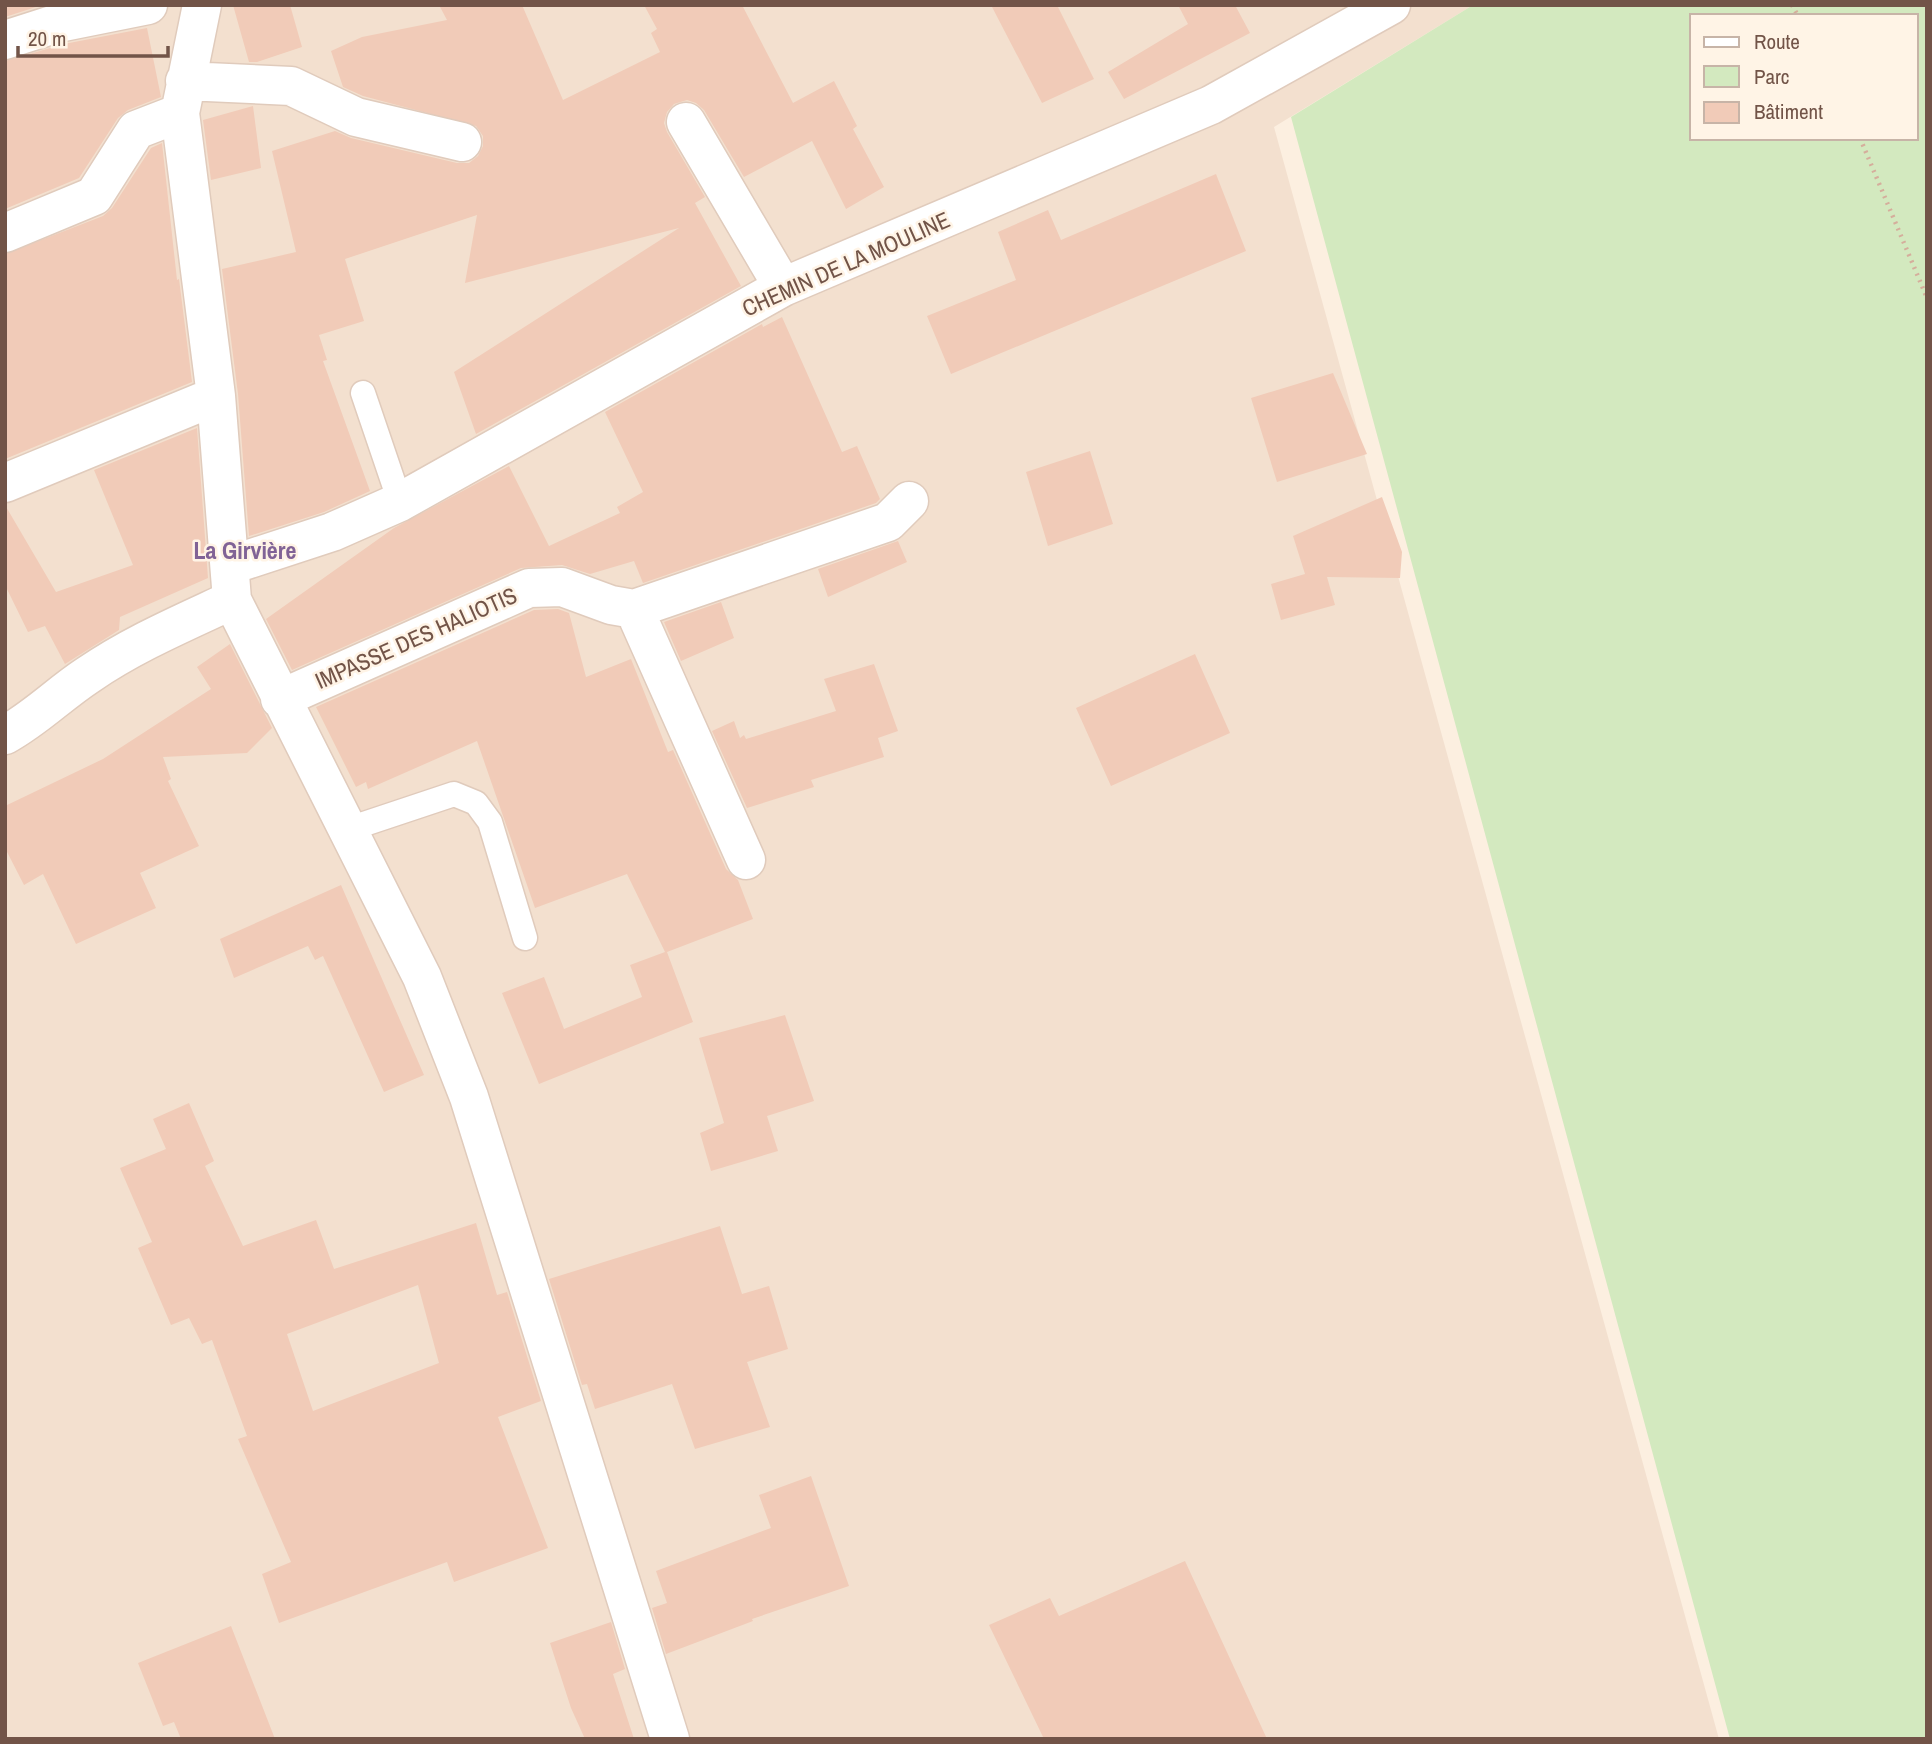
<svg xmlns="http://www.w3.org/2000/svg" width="1932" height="1744" font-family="'Archivo Narrow',sans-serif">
<rect width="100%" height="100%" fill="#fcefe0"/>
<path fill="#f3e0cf" d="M 5,5 L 1473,5 L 1274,127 L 1719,1739 L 5,1739 Z"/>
<path fill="#d3e9bf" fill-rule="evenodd" d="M 1473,5 L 1927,5 L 1927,1739 L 1730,1739 L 1291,117 ZM 1692,16 L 1916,16 L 1916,138 L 1692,138 Z"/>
<path fill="#f1cbb8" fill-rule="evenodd" d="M 5,5 L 42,5 L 5,17 Z
M 233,5 L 290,5 L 302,47 L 257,62 L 249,62 Z
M 439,5 L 522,5 L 563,100 L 660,52 L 651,33 L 657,29 L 644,5 L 742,5 L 793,103 L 834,81 L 857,126 L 853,129 L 884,187 L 846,209 L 812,141 L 744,177 L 704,110 L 696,103 L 687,100 L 674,104 L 667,112 L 664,123 L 667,132 L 705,197 L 695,203 L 741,286 L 476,434 L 454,372 L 679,228 L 465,283 L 477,215 L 345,259 L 364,321 L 319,335 L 327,360 L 323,361 L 370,491 L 324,512 L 249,536 L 238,394 L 222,269 L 296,252 L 272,151 L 335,131 L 351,138 L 457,163 L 469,163 L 478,156 L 483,146 L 483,136 L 476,126 L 363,96 L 343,87 L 331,51 L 362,37 L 447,20 Z
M 991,5 L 1057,5 L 1094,79 L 1042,103 Z
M 1178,5 L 1235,5 L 1250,33 L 1124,99 L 1108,72 L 1188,24 Z
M 147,28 L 161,97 L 128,110 L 118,118 L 79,178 L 5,209 L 5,61 L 64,44 Z
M 253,106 L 261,168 L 211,180 L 203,120 Z
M 162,143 L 177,280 L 179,279 L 192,382 L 5,459 L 5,254 L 103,216 L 112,208 L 151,148 Z
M 1216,174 L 1246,251 L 951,374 L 927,316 L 1016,280 L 998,232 L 1048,210 L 1061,240 Z
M 782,317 L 842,452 L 857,446 L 880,499 L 876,503 L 643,583 L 634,561 L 590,574 L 562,565 L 521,568 L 292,670 L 266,619 L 394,528 L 509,466 L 549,546 L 620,513 L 617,507 L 643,492 L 605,412 L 762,324 L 763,327 Z
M 1333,373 L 1367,454 L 1277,482 L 1251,398 Z
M 197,428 L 208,578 L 120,617 L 119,630 L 65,664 L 45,626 L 28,632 L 5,585 L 5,505 L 56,592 L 133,565 L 94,470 Z
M 1090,451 L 1113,524 L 1048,546 L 1026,472 Z
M 1382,497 L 1402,552 L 1400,578 L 1327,577 L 1335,605 L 1281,620 L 1271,584 L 1305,574 L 1293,536 Z
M 898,541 L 907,562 L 828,597 L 818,569 Z
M 721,602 L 734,638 L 681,661 L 664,622 Z
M 558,609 L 569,613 L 586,677 L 631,659 L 668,752 L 673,750 L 726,869 L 738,880 L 753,919 L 667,952 L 693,1022 L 539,1084 L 502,993 L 544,977 L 564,1029 L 642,997 L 630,965 L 665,952 L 627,874 L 535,908 L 477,741 L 368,789 L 366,782 L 356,787 L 316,707 L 534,610 Z
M 230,644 L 272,728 L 247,753 L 163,757 L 171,779 L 168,781 L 199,846 L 140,873 L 156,908 L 76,944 L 43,874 L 24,885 L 5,848 L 5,806 L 103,759 L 211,689 L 197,667 Z
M 1195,654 L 1230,733 L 1111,786 L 1076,708 Z
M 874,664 L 898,731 L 878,738 L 884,757 L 811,780 L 814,787 L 747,808 L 712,731 L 734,721 L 740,738 L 744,735 L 746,739 L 836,711 L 824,679 Z
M 341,885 L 424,1075 L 384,1092 L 323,956 L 315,960 L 308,946 L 234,978 L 220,939 Z
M 785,1015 L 814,1101 L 767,1116 L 778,1151 L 711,1171 L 700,1133 L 724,1123 L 699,1038 Z
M 189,1103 L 214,1161 L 205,1166 L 243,1246 L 316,1220 L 334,1269 L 476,1223 L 497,1295 L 507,1292 L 541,1401 L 498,1417 L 548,1548 L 454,1582 L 447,1562 L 279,1623 L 262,1574 L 291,1562 L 238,1439 L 247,1436 L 212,1340 L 202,1344 L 189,1318 L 171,1325 L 138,1248 L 152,1242 L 120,1168 L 166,1149 L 153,1119 ZM 418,1285 L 439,1363 L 313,1411 L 287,1334 Z
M 720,1226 L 742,1294 L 769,1286 L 788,1349 L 747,1362 L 770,1427 L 695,1449 L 672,1384 L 595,1409 L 587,1384 L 582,1385 L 549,1279 Z
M 811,1476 L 849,1586 L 752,1619 L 753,1621 L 666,1654 L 652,1608 L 667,1603 L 656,1571 L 771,1528 L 759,1495 Z
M 1185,1561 L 1267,1739 L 1044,1739 L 989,1625 L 1050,1598 L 1059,1616 Z
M 611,1622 L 625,1669 L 613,1674 L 634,1739 L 585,1739 L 571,1708 L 550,1643 Z
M 231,1626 L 275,1739 L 181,1739 L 174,1722 L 163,1726 L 138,1663 Z"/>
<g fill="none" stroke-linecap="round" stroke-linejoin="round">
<g stroke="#e0cbbc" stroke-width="27">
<path id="service" d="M 363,393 L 400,502
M 349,829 L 454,794 L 476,803 L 490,822 L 525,938"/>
</g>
<g stroke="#e0cbbc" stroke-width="41">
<path id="minor" d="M 202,5 L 180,113 L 216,396 L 232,600 L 422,977 L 469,1097 L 670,1739
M 5,40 L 58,23 L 148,5
M 185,81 L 291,86 L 356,117 L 462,142
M 686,122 L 783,287
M 5,233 L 94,196 L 136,130 L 180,113
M 5,483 L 216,396
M 231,565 L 332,532 L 400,502 L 783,287 L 1211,105 L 1391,5
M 634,609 L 746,860
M 280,699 L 529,588 L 562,587 L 611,605 L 634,609 L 888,522 L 909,501
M 5,735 C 36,718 59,694 88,675 C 133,644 183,623 232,600"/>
</g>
<path stroke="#d5ae9c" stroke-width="4.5" stroke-dasharray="2 5" stroke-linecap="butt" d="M 1792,5 L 1798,16
M 1860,138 L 1927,298"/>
<use href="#service" stroke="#fff" stroke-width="24"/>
<use href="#minor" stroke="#fff" stroke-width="38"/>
</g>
<g text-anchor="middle" stroke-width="5" stroke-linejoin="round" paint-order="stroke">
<g font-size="23" fill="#725448" stroke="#fff4e6">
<text transform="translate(846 264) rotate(-24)" y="8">CHEMIN DE LA MOULINE</text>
<text transform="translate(416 638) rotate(-24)" y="8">IMPASSE DES HALIOTIS</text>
</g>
<g font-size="24" font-weight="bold" fill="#816396" stroke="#fff4e6">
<text x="245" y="559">La Girvière</text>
</g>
</g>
<rect width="1932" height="1744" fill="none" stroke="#725448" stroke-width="14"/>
<rect x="1690" y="14" width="228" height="126" fill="#fff4e6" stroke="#c7b4a7" stroke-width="2"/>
<rect x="1704" y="37" width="35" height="10" fill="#ffffff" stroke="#c7b4a7" stroke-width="2"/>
<text x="1754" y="49" font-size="21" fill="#725448">Route</text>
<rect x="1704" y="66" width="35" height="21" fill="#d3e9bf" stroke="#c7b4a7" stroke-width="2"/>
<text x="1754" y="84" font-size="21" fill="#725448">Parc</text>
<rect x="1704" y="102" width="35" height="21" fill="#f1cbb8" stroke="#c7b4a7" stroke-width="2"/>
<text x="1754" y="119" font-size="21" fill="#725448">Bâtiment</text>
<path d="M18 46v10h150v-10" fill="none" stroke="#725448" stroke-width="3.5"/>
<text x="28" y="46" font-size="21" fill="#725448" stroke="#fff4e6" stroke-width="5" paint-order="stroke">20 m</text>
</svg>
